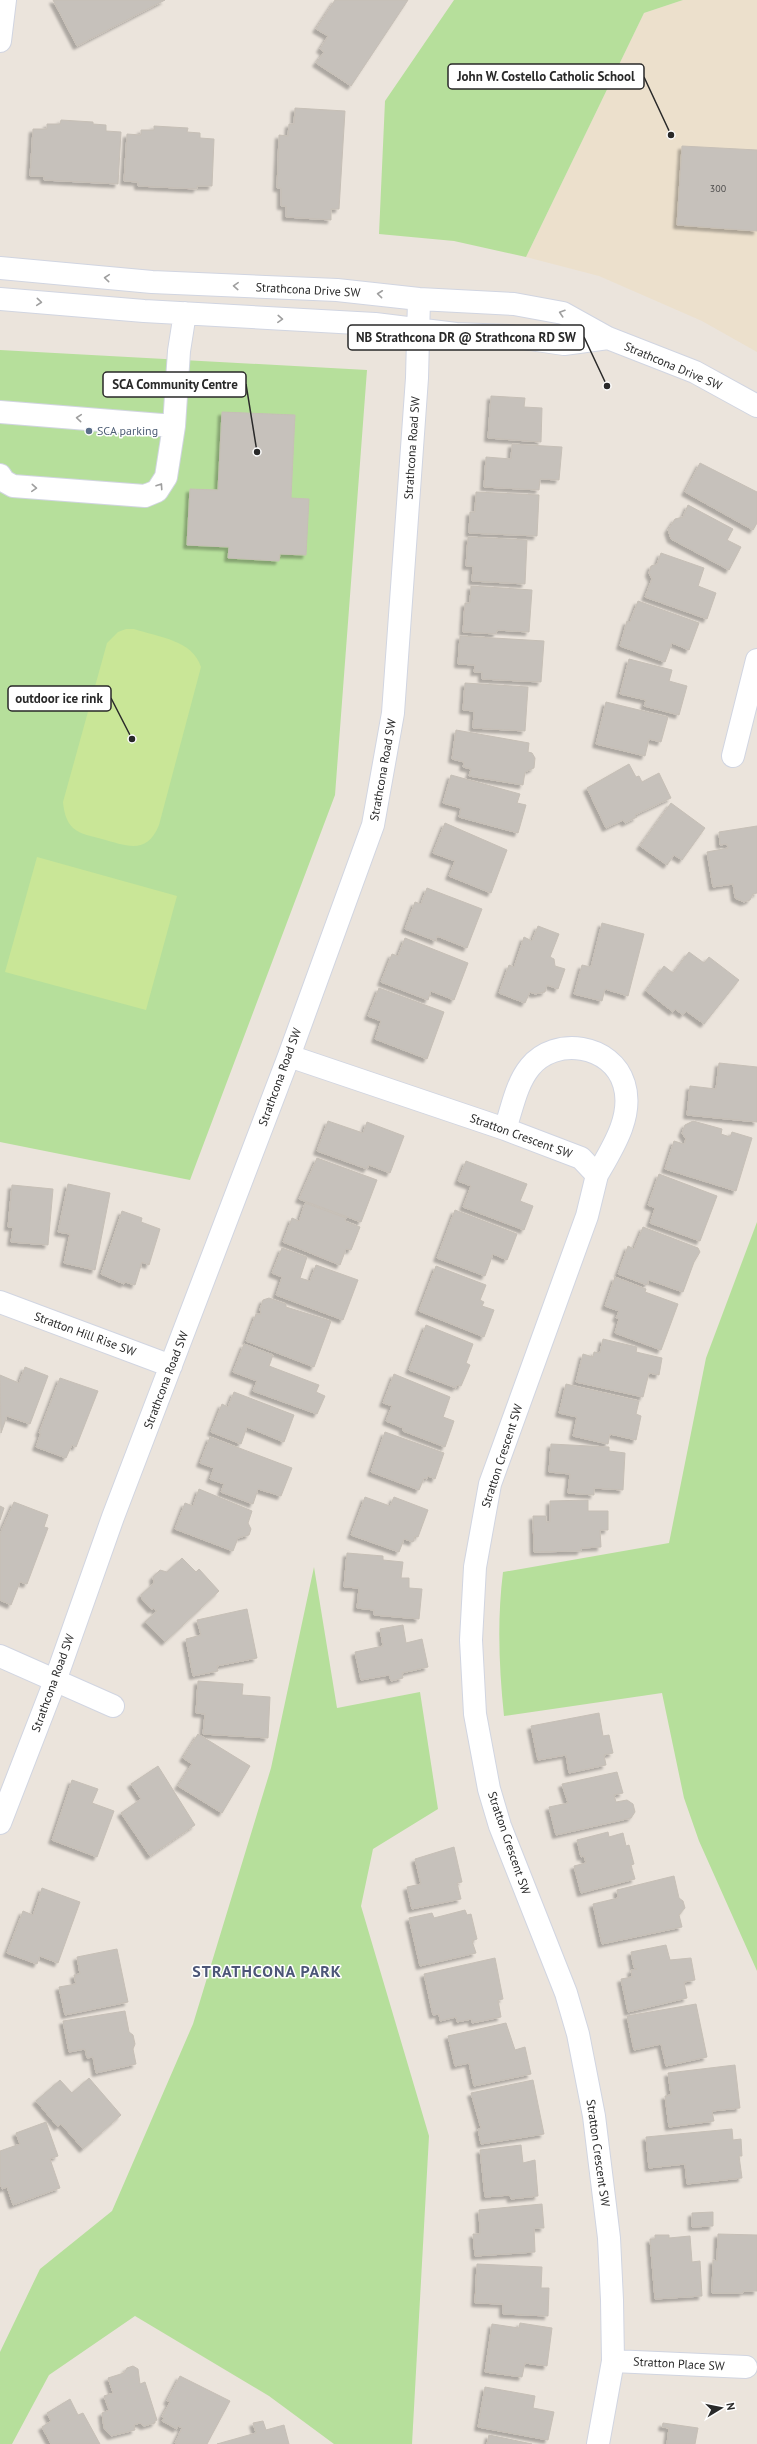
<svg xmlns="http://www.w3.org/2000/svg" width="757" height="2444" font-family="'PT Sans',sans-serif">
<defs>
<filter id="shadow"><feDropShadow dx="-3.5" dy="3.5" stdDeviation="1" flood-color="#0004"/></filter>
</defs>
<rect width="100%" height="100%" fill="#ebe4dc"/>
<path fill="#ece0cc" d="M 683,0 L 757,0 L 757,352 L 702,321 L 599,276 L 526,257 L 644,13 Z"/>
<path fill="#b6df9b" d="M 454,0 L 683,0 L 644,13 L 526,257 L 454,241 L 379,234 L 385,101 Z
M 0,350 L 367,370 L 335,795 L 190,1180 L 0,1142 Z
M 757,1222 L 757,1971 L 699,1841 L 684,1798 L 662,1693 L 504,1716 C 499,1667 497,1621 503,1572 L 669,1543 L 706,1358 Z
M 314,1567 L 337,1708 L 420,1692 L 438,1809 L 373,1849 L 361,1906 L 429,2136 L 412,2444 L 334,2444 L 269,2396 L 135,2316 L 49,2375 L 12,2444 L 0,2444 L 0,2352 L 40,2269 L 112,2211 L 193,2024 L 271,1768 Z"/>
<path fill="#c9e697" d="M 126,629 L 134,629 C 158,637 193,640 201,667 L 159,825 C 147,855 127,846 102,839 C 92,836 81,835 73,828 C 66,821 64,812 63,802 L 107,643 L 118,632 Z
M 37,857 L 177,896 L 146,1010 L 5,972 Z"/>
<path fill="#c6c1bb" stroke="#c6bfb6" filter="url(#shadow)" d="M 53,0 L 165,0 L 77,46 Z
M 335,0 L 408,0 L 351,86 L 316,63 L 324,52 L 320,49 L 328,36 L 316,29 Z
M 295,108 L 345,111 L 339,209 L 331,209 L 331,220 L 286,217 L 286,206 L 281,206 L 281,188 L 277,188 L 279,135 L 288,136 L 289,124 L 294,124 Z
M 61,120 L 93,122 L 93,124 L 106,125 L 106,131 L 121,132 L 118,184 L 44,180 L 44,176 L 30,176 L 33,129 L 47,129 L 47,124 L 60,124 Z
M 154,126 L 188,128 L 187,132 L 200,133 L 200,138 L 214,139 L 212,186 L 197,186 L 197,189 L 138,186 L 138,182 L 124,181 L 127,134 L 141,135 L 141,130 L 154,130 Z
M 682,146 L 757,150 L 757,231 L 677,225 Z
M 491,396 L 525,398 L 524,407 L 542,408 L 541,442 L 488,438 Z
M 222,412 L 295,415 L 291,498 L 309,499 L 306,555 L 280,554 L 279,561 L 228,558 L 229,547 L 187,545 L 190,489 L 218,490 Z
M 512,444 L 562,447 L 559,480 L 540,479 L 539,490 L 484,487 L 486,457 L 511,459 Z
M 700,463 L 757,492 L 757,523 L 753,530 L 685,492 Z
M 476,492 L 539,495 L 537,536 L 469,533 L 470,512 L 475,512 Z
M 688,505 L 733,529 L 727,540 L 741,547 L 729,570 L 671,539 L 668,530 L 675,519 L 683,517 Z
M 468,537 L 527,540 L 525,584 L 472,581 L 473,566 L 466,566 Z
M 661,553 L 704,568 L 698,586 L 716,593 L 707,619 L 645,597 L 652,579 L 649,573 L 651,566 L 657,564 Z
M 471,586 L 532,590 L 529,632 L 497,630 L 496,634 L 463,632 L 465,603 L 470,603 Z
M 638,601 L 699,623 L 689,650 L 672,643 L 665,662 L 620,646 L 627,621 L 630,622 Z
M 460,636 L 544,641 L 541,682 L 482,679 L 482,672 L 474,672 L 475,665 L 458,664 Z
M 629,659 L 672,670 L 669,681 L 687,686 L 679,715 L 644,706 L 646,700 L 620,694 Z
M 465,683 L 528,687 L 525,731 L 473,728 L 474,711 L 463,710 Z
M 606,702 L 668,717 L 661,742 L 649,739 L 645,756 L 596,744 Z
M 456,730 L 529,743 L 528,752 L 532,753 L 535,758 L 534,768 L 525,772 L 523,785 L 469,776 L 471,769 L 463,767 L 464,762 L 452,759 Z
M 629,764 L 636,777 L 639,776 L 642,782 L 659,773 L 671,798 L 635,815 L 637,817 L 625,823 L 623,820 L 606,828 L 587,788 Z
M 451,775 L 520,794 L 517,803 L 526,805 L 518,833 L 459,817 L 461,808 L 443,803 Z
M 671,803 L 705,828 L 682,860 L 674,855 L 667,865 L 640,846 Z
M 445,823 L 507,850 L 491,893 L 449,876 L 455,861 L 433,853 Z
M 757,826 L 757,893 L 753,894 L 750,900 L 744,902 L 735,898 L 733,884 L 713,887 L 707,852 L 728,848 L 727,844 L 720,845 L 719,832 Z
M 427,888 L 482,909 L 467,948 L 437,936 L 436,941 L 405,929 L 415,902 L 421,904 Z
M 602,923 L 644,934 L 628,996 L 605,989 L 602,1001 L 574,994 L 582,965 L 591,967 Z
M 538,926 L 559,934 L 550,957 L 554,959 L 555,966 L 565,969 L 558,989 L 547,985 L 545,992 L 535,994 L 530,992 L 525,1003 L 499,993 L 509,965 L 514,967 L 524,937 L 532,941 Z
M 405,938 L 468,963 L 454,1000 L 431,991 L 428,1000 L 381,982 L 392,954 L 398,956 Z
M 689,952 L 704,963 L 709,957 L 739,980 L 704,1024 L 686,1011 L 683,1015 L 675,1009 L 673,1012 L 646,991 L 664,966 L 673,973 Z
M 379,988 L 444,1012 L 427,1059 L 375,1039 L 381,1021 L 368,1016 Z
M 719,1063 L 757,1067 L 757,1122 L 687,1115 L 690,1086 L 716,1089 Z
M 328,1121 L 363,1133 L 367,1122 L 404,1136 L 390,1173 L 369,1165 L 367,1169 L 317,1151 Z
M 693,1121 L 722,1129 L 721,1134 L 730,1137 L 732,1132 L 752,1138 L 736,1191 L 665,1169 L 674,1141 L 684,1144 L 686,1139 L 682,1133 L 685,1125 Z
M 317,1158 L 377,1180 L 361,1222 L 299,1199 Z
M 466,1161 L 527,1184 L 520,1201 L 533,1206 L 524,1230 L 463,1207 L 471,1186 L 458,1181 Z
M 659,1174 L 717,1196 L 700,1241 L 650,1223 L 655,1208 L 648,1205 Z
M 68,1184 L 110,1193 L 95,1270 L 64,1263 L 70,1234 L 58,1232 Z
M 12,1185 L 53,1189 L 48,1245 L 11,1242 L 13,1227 L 8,1227 Z
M 305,1203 L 346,1218 L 345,1221 L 360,1227 L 351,1250 L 346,1249 L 340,1265 L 283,1242 L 292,1218 L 299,1221 Z
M 455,1210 L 517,1234 L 507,1260 L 493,1254 L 485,1276 L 437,1258 Z
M 122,1211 L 142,1218 L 141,1222 L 160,1229 L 149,1265 L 142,1262 L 135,1285 L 125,1282 L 124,1284 L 101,1274 Z
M 643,1227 L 698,1248 L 700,1252 L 694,1262 L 683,1292 L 649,1280 L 647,1285 L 618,1274 L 628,1246 L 634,1249 Z
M 282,1248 L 307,1257 L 300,1278 L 310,1281 L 316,1265 L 358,1280 L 343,1320 L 276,1295 L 282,1277 L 272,1273 Z
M 436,1266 L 486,1285 L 480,1300 L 484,1302 L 482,1306 L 494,1310 L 484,1337 L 419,1311 Z
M 615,1277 L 646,1289 L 645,1292 L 678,1304 L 661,1350 L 615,1333 L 619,1319 L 616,1318 L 619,1311 L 605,1306 Z
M 269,1298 L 286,1304 L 286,1307 L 331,1321 L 314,1367 L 246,1341 L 256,1314 L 261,1314 L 260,1309 L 263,1300 Z
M 426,1325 L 473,1344 L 466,1363 L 470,1365 L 461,1386 L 457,1385 L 456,1388 L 409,1370 Z
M 603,1339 L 637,1347 L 636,1352 L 662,1358 L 659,1375 L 649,1373 L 643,1397 L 576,1382 L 583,1354 L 593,1357 L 594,1352 L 600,1353 Z
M 244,1344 L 273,1355 L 269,1366 L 319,1385 L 316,1392 L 325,1396 L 317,1414 L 253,1391 L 257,1381 L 233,1372 Z
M 25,1367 L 48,1376 L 30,1424 L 7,1416 L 1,1433 L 0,1375 L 19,1383 Z
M 394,1374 L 450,1397 L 443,1417 L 454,1421 L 445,1447 L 403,1431 L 403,1428 L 386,1421 L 392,1406 L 383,1403 Z
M 60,1378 L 98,1391 L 76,1447 L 72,1445 L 66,1458 L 36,1447 L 41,1433 L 39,1433 Z
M 566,1384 L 639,1401 L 636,1414 L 641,1416 L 636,1440 L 610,1434 L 608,1444 L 573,1436 L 577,1417 L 559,1413 Z
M 234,1392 L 294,1415 L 284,1442 L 247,1427 L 241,1444 L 211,1432 L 222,1404 L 228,1407 Z
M 385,1432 L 444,1453 L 435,1479 L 428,1476 L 427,1479 L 424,1478 L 419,1490 L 371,1472 Z
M 210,1437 L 292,1468 L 281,1496 L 258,1489 L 253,1504 L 221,1492 L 224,1484 L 210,1479 L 214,1468 L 200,1463 Z
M 551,1444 L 609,1447 L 609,1451 L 625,1453 L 623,1490 L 594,1488 L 594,1495 L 568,1493 L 570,1474 L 549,1472 Z
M 199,1489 L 252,1511 L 248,1523 L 251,1529 L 249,1535 L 238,1538 L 233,1551 L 175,1529 L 185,1503 L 193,1506 Z
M 365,1497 L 390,1506 L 394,1497 L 428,1510 L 418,1537 L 415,1536 L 413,1542 L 404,1539 L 399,1552 L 351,1535 Z
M 588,1500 L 588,1511 L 608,1511 L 608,1530 L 600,1530 L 601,1547 L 581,1548 L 581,1551 L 534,1552 L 533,1516 L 546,1516 L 546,1522 L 550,1522 L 550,1501 Z
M 14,1502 L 48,1515 L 44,1527 L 48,1528 L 27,1584 L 20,1582 L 11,1605 L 0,1600 L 0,1534 Z
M 0,1506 L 4,1508 L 0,1520 Z
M 347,1553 L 383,1556 L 383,1560 L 403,1562 L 401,1578 L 409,1578 L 409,1588 L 422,1589 L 419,1619 L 374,1615 L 374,1610 L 357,1608 L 359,1588 L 344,1587 Z
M 182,1558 L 196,1572 L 199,1569 L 219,1591 L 165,1642 L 145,1622 L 157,1611 L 153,1608 L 152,1610 L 142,1599 L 141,1595 L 154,1583 L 153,1577 L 160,1570 L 167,1572 Z
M 247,1609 L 257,1658 L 217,1666 L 218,1671 L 193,1676 L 186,1639 L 201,1635 L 197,1620 Z
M 403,1625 L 406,1643 L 422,1639 L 428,1667 L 402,1673 L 403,1678 L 391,1681 L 389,1675 L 361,1680 L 355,1652 L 383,1646 L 380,1629 Z
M 198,1681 L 243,1684 L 242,1695 L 270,1697 L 268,1738 L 203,1734 L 205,1714 L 196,1713 Z
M 599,1713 L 603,1736 L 609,1735 L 613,1753 L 604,1755 L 606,1765 L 569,1773 L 566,1755 L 538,1760 L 531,1726 Z
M 198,1734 L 250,1766 L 222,1813 L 178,1786 L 192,1764 L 183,1758 Z
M 158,1766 L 195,1825 L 150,1856 L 121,1813 L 141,1799 L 131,1784 Z
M 617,1772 L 623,1793 L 614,1795 L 616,1802 L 627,1800 L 633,1804 L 635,1812 L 631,1818 L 556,1835 L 549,1807 L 568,1803 L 562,1784 Z
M 72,1780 L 98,1789 L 92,1803 L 114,1811 L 97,1857 L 52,1840 Z
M 608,1832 L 609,1837 L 623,1833 L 626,1846 L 629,1845 L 634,1864 L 631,1865 L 635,1879 L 581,1893 L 574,1866 L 586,1863 L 584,1856 L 581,1857 L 577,1840 Z
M 454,1847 L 462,1882 L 457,1883 L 461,1899 L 412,1909 L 407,1887 L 421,1884 L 415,1859 Z
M 674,1876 L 679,1898 L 683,1901 L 685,1908 L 679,1915 L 682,1927 L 602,1944 L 593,1904 L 618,1898 L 617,1890 Z
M 42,1888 L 80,1902 L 58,1963 L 40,1956 L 37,1964 L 7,1953 L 23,1911 L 33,1915 Z
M 465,1910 L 467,1915 L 471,1914 L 477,1939 L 472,1941 L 476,1953 L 420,1966 L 409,1918 L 432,1913 L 434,1918 Z
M 666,1945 L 670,1960 L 691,1958 L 695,1980 L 684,1982 L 687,1998 L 628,2012 L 621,1979 L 632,1977 L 631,1970 L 637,1969 L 634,1968 L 631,1952 Z
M 117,1949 L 128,2002 L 65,2015 L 59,1987 L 76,1984 L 74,1975 L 80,1974 L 77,1957 Z
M 495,1958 L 503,1999 L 498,2000 L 501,2017 L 472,2023 L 472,2019 L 457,2022 L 456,2017 L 440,2021 L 439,2014 L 433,2015 L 424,1974 Z
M 696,2004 L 707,2057 L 666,2066 L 661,2044 L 634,2050 L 627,2016 Z
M 125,2011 L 129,2032 L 133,2035 L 135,2044 L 133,2049 L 136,2064 L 96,2073 L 93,2057 L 87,2058 L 85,2049 L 69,2052 L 63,2021 Z
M 506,2023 L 515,2050 L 525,2047 L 531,2074 L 474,2086 L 469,2063 L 455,2066 L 448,2036 Z
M 735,2065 L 740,2108 L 712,2111 L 714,2121 L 669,2127 L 665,2096 L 671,2095 L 668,2073 Z
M 89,2078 L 121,2115 L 83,2149 L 61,2124 L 58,2127 L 36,2101 L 60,2080 L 72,2093 Z
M 533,2080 L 544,2134 L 481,2144 L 478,2129 L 481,2128 L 471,2093 Z
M 46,2122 L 58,2156 L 50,2159 L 60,2188 L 13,2205 L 7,2187 L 2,2189 L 0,2183 L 0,2151 L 20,2144 L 16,2133 Z
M 732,2129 L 733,2140 L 741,2139 L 742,2156 L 739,2156 L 742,2178 L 687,2184 L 685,2164 L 649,2168 L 646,2137 Z
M 521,2145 L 523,2163 L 535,2160 L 538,2196 L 511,2199 L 510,2195 L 485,2197 L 480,2150 Z
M 542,2204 L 544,2228 L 534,2228 L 535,2252 L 475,2256 L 473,2234 L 480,2234 L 479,2210 Z
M 713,2212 L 713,2226 L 692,2227 L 692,2213 Z
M 718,2234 L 757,2235 L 757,2291 L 743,2291 L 743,2293 L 712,2293 L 713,2260 L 717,2261 Z
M 655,2235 L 669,2235 L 669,2238 L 690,2236 L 692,2262 L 700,2261 L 702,2296 L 655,2299 L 650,2239 L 655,2239 Z
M 477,2264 L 542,2267 L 541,2288 L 549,2288 L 548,2316 L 503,2314 L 503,2304 L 475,2303 Z
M 520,2323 L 552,2328 L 547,2366 L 525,2363 L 522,2377 L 485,2372 L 492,2324 L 519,2328 Z
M 133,2366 L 138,2369 L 140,2384 L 145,2382 L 157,2420 L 155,2421 L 155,2423 L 144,2426 L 140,2423 L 134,2425 L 135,2430 L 111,2436 L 104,2428 L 102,2413 L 109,2410 L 104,2396 L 113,2393 L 108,2378 L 124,2373 L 127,2368 Z
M 180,2376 L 230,2401 L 207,2444 L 177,2444 L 175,2443 L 182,2428 L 178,2426 L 177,2429 L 162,2421 L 164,2418 L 162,2417 L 170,2402 L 167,2401 Z
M 485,2387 L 535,2396 L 533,2408 L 554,2412 L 548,2440 L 478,2427 Z
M 70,2399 L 78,2415 L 83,2413 L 100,2444 L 51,2444 L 42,2427 L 51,2421 L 47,2413 Z
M 263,2421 L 266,2430 L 284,2425 L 289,2444 L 217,2444 L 256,2433 L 253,2423 Z
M 663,2423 L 698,2428 L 695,2444 L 667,2444 L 669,2428 L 662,2427 Z
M 489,2435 L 532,2444 L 487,2444 Z"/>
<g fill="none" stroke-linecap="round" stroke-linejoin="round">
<g stroke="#d1d5e1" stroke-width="24">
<path id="minor" d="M 0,41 L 5,0
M 0,268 L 152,282 L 337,290 L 419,299 L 514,304 L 563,313 L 608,338 L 695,372 L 757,406
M 0,299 L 144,311 L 375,324 L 456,334 L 510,336 L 564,344 L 608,338
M 0,412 L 174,426
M 0,475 L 4,481 L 13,486 L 145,496 L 157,491 L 166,477 L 174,426 L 179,351 L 185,313
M 733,756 L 757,660
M 289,1056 L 505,1129 L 581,1158 L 597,1175 L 587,1216 L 490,1484 L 475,1567 L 471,1640 L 475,1714 L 489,1789 L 500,1826 L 566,1993 L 578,2034 L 594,2116 L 609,2238 L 612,2300 L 613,2361 L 598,2444
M 505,1129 C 512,1109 516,1084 530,1067 C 555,1036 612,1044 624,1084 C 634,1116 612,1149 597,1175
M 0,1302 L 171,1366
M 0,1656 L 113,1706
M 0,1823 L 55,1681 L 113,1517 L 289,1056 L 373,825 L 393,713 L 417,378 L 419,299
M 613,2361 L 746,2367"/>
</g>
<use href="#minor" stroke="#fff" stroke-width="22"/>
</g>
<defs><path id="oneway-chevron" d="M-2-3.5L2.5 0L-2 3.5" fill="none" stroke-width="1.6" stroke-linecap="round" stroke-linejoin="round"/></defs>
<g stroke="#9f9f9f">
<use href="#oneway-chevron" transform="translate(107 278) rotate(-175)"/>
<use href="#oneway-chevron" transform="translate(236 286) rotate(-177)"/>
<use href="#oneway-chevron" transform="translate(380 294) rotate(-174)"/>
<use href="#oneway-chevron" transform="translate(39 302) rotate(5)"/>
<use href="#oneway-chevron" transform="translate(562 313) rotate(-162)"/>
<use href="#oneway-chevron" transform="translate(280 319) rotate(3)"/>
<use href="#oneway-chevron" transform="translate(79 418) rotate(-175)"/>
<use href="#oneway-chevron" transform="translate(160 486) rotate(-56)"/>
<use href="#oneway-chevron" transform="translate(34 488) rotate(4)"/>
</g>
<circle fill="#5c6f8a" stroke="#fff" stroke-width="1.5" cx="89" cy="431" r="4"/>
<g text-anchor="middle" stroke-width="3" stroke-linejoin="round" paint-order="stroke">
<g font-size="10" fill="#504f4e">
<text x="718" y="192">300</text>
</g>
<g font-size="12" fill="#292929" stroke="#fff">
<text transform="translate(308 290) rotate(3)" y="4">Strathcona Drive SW</text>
<text transform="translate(673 366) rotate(23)" y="4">Strathcona Drive SW</text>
<text transform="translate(412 448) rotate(-86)" y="4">Strathcona Road SW</text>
<text transform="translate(383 770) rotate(-80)" y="4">Strathcona Road SW</text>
<text transform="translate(280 1077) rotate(-70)" y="4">Strathcona Road SW</text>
<text transform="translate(521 1136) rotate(20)" y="4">Stratton Crescent SW</text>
<text transform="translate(85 1334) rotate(20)" y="4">Stratton Hill Rise SW</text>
<text transform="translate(166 1380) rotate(-69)" y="4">Strathcona Road SW</text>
<text transform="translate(502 1456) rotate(-72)" y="4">Stratton Crescent SW</text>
<text transform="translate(53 1683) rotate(-70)" y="4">Strathcona Road SW</text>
<text transform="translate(509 1843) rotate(71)" y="4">Stratton Crescent SW</text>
<text transform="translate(598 2153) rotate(82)" y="4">Stratton Crescent SW</text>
<text transform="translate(679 2364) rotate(3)" y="4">Stratton Place SW</text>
</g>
<g font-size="12" fill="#4e5e75" stroke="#fff" text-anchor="start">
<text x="97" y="435">SCA parking</text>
</g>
<g font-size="16" font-weight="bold" letter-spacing="1" fill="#4c5677" stroke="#fff">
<text x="267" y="1977">STRATHCONA PARK</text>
</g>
</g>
<path fill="none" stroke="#292929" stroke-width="1.5" d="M671 135L644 77M607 386L584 337M257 452L246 384M132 739L111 698"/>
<g fill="#292929" stroke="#fff" stroke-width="1.5">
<circle cx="671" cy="135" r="4"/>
<circle cx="607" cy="386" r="4"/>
<circle cx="257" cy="452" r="4"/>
<circle cx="132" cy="739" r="4"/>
</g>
<g fill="#fff" stroke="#292929" stroke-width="1.5">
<rect x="448" y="64" width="196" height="25" rx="4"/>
<rect x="348" y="325" width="236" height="25" rx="4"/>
<rect x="103" y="372" width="143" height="25" rx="4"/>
<rect x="8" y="686" width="103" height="25" rx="4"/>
</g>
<g font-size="13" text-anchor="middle" font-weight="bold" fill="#292929">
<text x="546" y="81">John W. Costello Catholic School</text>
<text x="466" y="342">NB Strathcona DR @ Strathcona RD SW</text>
<text x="175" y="389">SCA Community Centre</text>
<text x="59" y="703">outdoor ice rink</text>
</g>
<g transform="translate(721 2408) rotate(80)" stroke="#ffffff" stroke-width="3" paint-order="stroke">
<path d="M0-3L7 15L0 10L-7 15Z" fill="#292929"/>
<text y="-6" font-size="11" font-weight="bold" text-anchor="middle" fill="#292929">N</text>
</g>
</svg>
